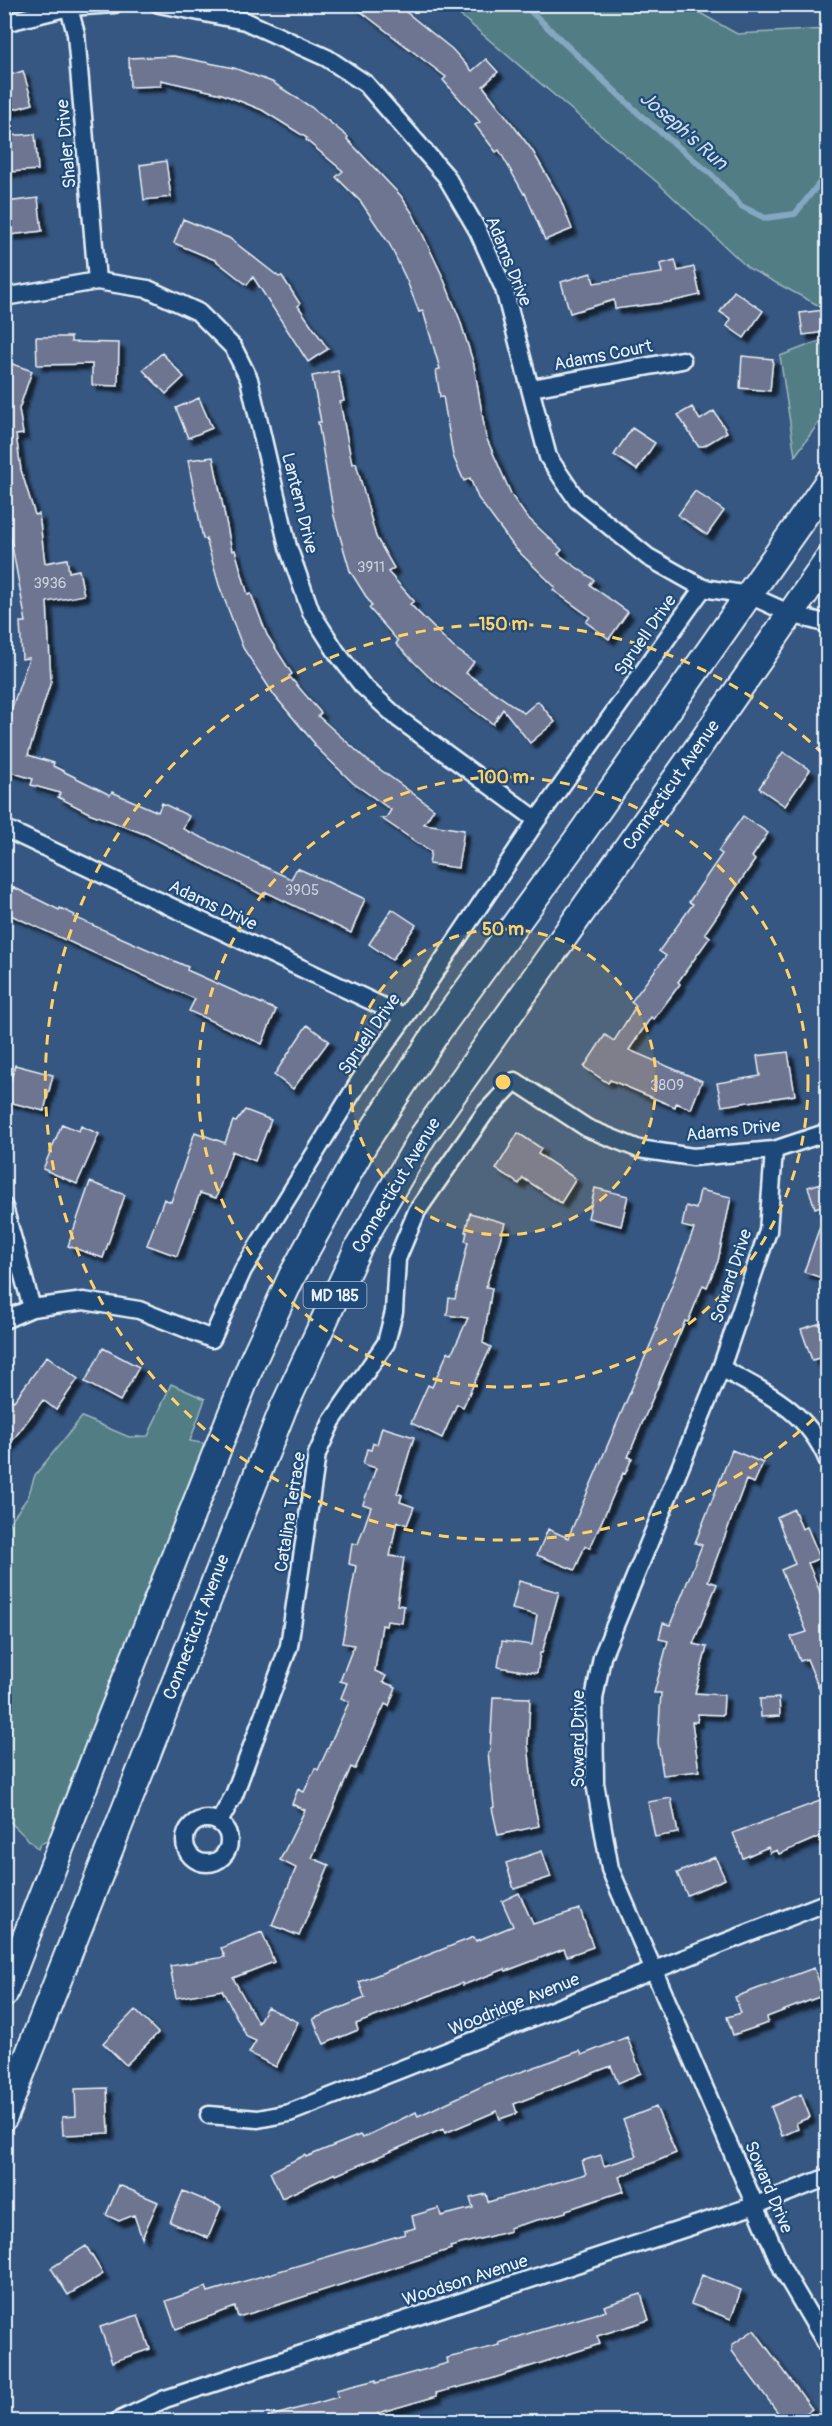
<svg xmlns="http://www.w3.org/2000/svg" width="832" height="2426" font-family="Pangolin,sans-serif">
<defs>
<filter id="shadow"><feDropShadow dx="5.5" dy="5.5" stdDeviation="1.5" flood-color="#0009"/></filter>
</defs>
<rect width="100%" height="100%" fill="#365781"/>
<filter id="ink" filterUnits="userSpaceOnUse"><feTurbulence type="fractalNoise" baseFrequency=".0167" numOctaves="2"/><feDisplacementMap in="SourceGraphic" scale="12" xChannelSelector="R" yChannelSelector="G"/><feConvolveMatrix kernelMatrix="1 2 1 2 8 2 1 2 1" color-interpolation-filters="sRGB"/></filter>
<g filter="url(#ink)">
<path fill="#527d85" stroke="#9db7be" stroke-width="1.5" d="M 448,5 L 686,5 L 737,34 L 827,29 L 827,310 L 748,268 L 658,183 Z
M 827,338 L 827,411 L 795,456 L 780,356 Z
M 171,1384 L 205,1399 L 190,1441 L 219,1446 L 67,1832 L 40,1844 L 38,1849 L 5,1817 L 4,1530 L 28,1497 L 35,1475 L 82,1417 L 129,1437 L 148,1436 Z"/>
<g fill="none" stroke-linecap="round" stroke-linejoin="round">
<path stroke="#84a8c1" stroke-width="6" d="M 523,4 L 639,114 L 712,175 L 741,206 L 765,218 L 795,214 L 828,172"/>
</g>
<path fill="#6d7491" stroke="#e8f1f8" stroke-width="1.5" filter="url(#shadow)" d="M 351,4 L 396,4 L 452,49 L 472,71 L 486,59 L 498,72 L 483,86 L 532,150 L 560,198 L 572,229 L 545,240 L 525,193 L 524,194 L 499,150 L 496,152 L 475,125 L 480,122 L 443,80 L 446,77 Z
M 174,56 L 234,68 L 272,82 L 311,107 L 348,137 L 347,139 L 401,196 L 413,214 L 442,275 L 460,320 L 474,365 L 486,437 L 512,496 L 526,516 L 562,550 L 558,554 L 594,580 L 590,585 L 628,612 L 609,639 L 586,622 L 590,617 L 553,590 L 555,587 L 515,548 L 478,498 L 470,478 L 464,481 L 453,456 L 443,396 L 440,397 L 436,370 L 440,369 L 423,311 L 419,312 L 407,281 L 390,245 L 361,202 L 336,177 L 343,171 L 306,140 L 307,138 L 262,110 L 222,94 L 161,80 L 161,86 L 130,87 L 129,58 Z
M 23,71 L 33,104 L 4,112 L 4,77 Z
M 35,134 L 38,170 L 8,172 L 5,136 Z
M 166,161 L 171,197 L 144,200 L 140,165 Z
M 38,198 L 42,231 L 10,235 L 6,202 Z
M 183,219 L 229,238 L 279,277 L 282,276 L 300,304 L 298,306 L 328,349 L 308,362 L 253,277 L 247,285 L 215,260 L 174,243 Z
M 675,260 L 678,271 L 694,267 L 700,295 L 669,302 L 615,309 L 614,300 L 570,313 L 561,282 L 591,273 L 594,283 L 662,273 L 660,264 Z
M 734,291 L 763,311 L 744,338 L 727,326 L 731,319 L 720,312 Z
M 824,310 L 826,332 L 803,335 L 800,313 Z
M 36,337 L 71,337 L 71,342 L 119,343 L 118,386 L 92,385 L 92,364 L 37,365 Z
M 162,353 L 184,377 L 166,394 L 143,370 Z
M 742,356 L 773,359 L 770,391 L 740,388 Z
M 4,361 L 32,371 L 19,409 L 23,434 L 16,435 L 21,470 L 35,515 L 39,514 L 45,563 L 67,559 L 69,572 L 79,570 L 84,595 L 47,602 L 51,681 L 28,755 L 54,763 L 53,766 L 110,795 L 112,792 L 158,812 L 162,803 L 189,816 L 183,829 L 291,879 L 297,868 L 365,899 L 351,933 L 266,892 L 264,896 L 147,835 L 89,813 L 58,797 L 60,793 L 31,785 L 33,779 L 4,770 L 4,731 L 29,658 L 22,659 L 20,622 L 26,622 L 4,502 Z
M 338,371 L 344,401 L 340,402 L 352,464 L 356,463 L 376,537 L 394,568 L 388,572 L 414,601 L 410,604 L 453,647 L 474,662 L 466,673 L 524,713 L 538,701 L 555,722 L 530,743 L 503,709 L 493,724 L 428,676 L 396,644 L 398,641 L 369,608 L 372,606 L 350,571 L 334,516 L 318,422 L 321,422 L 312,376 Z
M 199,398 L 212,428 L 188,438 L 176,408 Z
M 692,407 L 700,420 L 714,411 L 727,432 L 704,446 L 698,446 L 678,415 Z
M 632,428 L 655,443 L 637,470 L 614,455 Z
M 213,457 L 232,551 L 235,550 L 248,595 L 251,594 L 267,635 L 292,674 L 289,676 L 321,713 L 318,716 L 367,760 L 434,809 L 424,824 L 464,830 L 458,868 L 429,864 L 431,852 L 381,818 L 386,818 L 391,810 L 353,783 L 314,745 L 315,744 L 274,695 L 243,648 L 219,585 L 206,539 L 203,539 L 188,460 Z
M 695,491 L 724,511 L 707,535 L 678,515 Z
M 783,752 L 810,770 L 785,806 L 759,788 Z
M 743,816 L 768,833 L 752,857 L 755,860 L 705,933 L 710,937 L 678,982 L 680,984 L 654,1019 L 651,1017 L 629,1050 L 702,1081 L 691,1109 L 676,1103 L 675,1107 L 610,1080 L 608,1083 L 584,1067 L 605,1035 L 614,1041 L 636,1006 L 631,1002 L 666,956 L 659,951 L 693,904 L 689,902 L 722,854 L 718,851 Z
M 13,887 L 59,910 L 60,908 L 75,915 L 74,917 L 188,967 L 187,970 L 276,1010 L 262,1044 L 189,1011 L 195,999 L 4,912 L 4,905 Z
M 392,909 L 416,925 L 392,960 L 369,944 Z
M 307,1025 L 329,1041 L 293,1089 L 274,1075 Z
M 788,1052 L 795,1095 L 722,1106 L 717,1083 L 760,1076 L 757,1056 Z
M 15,1065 L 53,1075 L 44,1111 L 5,1101 Z
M 245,1110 L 271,1120 L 255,1161 L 232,1151 L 216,1198 L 200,1193 L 177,1256 L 147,1245 L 164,1199 L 171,1202 L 195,1132 L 225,1143 L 233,1121 L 236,1122 Z
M 62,1124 L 79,1131 L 81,1126 L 99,1134 L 77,1184 L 43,1169 Z
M 518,1133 L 541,1148 L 538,1154 L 576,1179 L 561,1203 L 523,1178 L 519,1184 L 496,1169 Z
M 828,1181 L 828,1204 L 815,1208 L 808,1187 Z
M 90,1182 L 125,1195 L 103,1258 L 68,1246 Z
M 595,1188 L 628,1196 L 621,1226 L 588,1218 Z
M 700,1190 L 731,1197 L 718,1261 L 707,1287 L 703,1285 L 688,1322 L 685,1321 L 628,1457 L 632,1458 L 625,1474 L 623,1473 L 590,1548 L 585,1546 L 575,1570 L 537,1555 L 548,1529 L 568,1538 L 657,1329 L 655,1328 L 694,1229 L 682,1226 L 686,1206 L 696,1209 Z
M 825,1212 L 828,1212 L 828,1280 L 804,1272 Z
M 470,1213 L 505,1223 L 486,1287 L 492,1288 L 483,1343 L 491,1347 L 463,1407 L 457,1404 L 442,1438 L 411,1423 L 428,1385 L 432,1387 L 448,1352 L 452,1353 L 468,1318 L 447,1315 L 449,1298 L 455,1299 L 468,1242 L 465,1241 L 467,1232 L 465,1232 Z
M 828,1321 L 828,1356 L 812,1360 L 801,1329 Z
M 103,1348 L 139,1367 L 120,1401 L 85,1382 Z
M 47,1356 L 78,1379 L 56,1410 L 43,1400 L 4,1452 L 4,1394 L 14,1401 Z
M 382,1427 L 414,1437 L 397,1493 L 402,1495 L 400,1502 L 414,1507 L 407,1525 L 397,1521 L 390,1556 L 404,1558 L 397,1605 L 404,1606 L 402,1623 L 387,1621 L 386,1626 L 382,1625 L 375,1671 L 386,1676 L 383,1682 L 396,1687 L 389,1706 L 385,1704 L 355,1769 L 351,1767 L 312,1858 L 329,1865 L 299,1936 L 272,1925 L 296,1868 L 280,1860 L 305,1810 L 292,1804 L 298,1789 L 304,1792 L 315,1768 L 318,1770 L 349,1702 L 341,1698 L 347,1683 L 340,1681 L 354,1645 L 342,1643 L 356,1566 L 349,1564 L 352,1543 L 358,1544 L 371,1507 L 363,1504 L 376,1468 L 363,1464 L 367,1449 L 371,1450 L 373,1443 L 377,1444 Z
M 732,1450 L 763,1463 L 754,1483 L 746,1480 L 708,1581 L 717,1584 L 693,1644 L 707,1647 L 695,1693 L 724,1695 L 723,1715 L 698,1714 L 697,1722 L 692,1722 L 699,1771 L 663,1775 L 658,1742 L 661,1693 L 654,1693 L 668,1641 L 659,1639 L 663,1623 L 670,1625 L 702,1545 L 695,1543 Z
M 794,1509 L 802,1529 L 807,1527 L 820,1558 L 808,1563 L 828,1611 L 827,1708 L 807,1659 L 800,1661 L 791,1637 L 807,1632 L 781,1570 L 795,1564 L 777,1517 Z
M 519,1581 L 559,1592 L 542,1653 L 540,1653 L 537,1673 L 498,1667 L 502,1641 L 532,1645 L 537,1615 L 512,1609 Z
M 493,1697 L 530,1698 L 528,1744 L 534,1803 L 539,1826 L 498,1835 L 492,1808 L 494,1807 L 488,1753 L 490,1752 Z
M 779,1698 L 780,1716 L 761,1717 L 760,1699 Z
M 671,1798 L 678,1833 L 655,1837 L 648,1802 Z
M 828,1798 L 828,1833 L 779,1854 L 777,1850 L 770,1853 L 768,1847 L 743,1858 L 733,1833 Z
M 542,1851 L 551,1877 L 514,1889 L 506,1863 Z
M 715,1857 L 725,1879 L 687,1895 L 677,1873 Z
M 519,1893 L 533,1924 L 580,1909 L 593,1947 L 567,1956 L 564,1949 L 506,1971 L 505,1969 L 463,1985 L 462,1983 L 356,2024 L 358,2030 L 324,2044 L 313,2019 L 365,1998 L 359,1982 L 474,1937 L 476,1941 L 513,1926 L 502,1901 Z
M 262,1932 L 274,1962 L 233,1978 L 258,2023 L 267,2007 L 298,2022 L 276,2067 L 249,2053 L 256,2041 L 247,2037 L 222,1990 L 176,1998 L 170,1966 L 225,1957 L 221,1948 Z
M 814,1968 L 824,1995 L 767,2017 L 768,2023 L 733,2035 L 727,2017 L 741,2013 L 735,1997 Z
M 135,2010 L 158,2033 L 126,2065 L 103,2043 Z
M 627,2037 L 641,2073 L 618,2083 L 611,2066 L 514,2104 L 517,2113 L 500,2119 L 497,2111 L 445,2133 L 443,2129 L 336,2175 L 335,2173 L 282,2198 L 270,2172 L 305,2155 L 306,2157 L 360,2135 L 362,2138 L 416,2112 L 418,2116 L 487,2084 L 580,2051 L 582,2055 Z
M 107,2088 L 109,2133 L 63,2135 L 62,2117 L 76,2116 L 75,2089 Z
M 801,2094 L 810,2117 L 796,2123 L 798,2129 L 782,2136 L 771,2107 Z
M 656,2107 L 676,2153 L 619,2177 L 624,2191 L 566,2210 L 566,2212 L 509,2228 L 510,2231 L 450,2247 L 451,2249 L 278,2305 L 238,2317 L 235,2307 L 176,2329 L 166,2301 L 206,2287 L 208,2292 L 405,2234 L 404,2231 L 415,2228 L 412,2216 L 439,2208 L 441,2216 L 473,2208 L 470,2198 L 486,2194 L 488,2202 L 586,2174 L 582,2161 L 601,2155 L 604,2166 L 637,2156 L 623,2120 Z
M 119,2185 L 158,2202 L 142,2238 L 134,2215 L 119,2221 L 106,2215 Z
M 183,2191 L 221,2207 L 208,2238 L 170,2222 Z
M 86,2246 L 103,2274 L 68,2295 L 51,2268 Z
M 702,2275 L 741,2290 L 731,2319 L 691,2304 Z
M 641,2294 L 649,2320 L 597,2336 L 600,2344 L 491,2379 L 436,2393 L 437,2396 L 378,2413 L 380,2421 L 269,2421 L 268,2417 L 338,2397 L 336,2390 L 376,2380 L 376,2383 L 448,2363 L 447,2358 L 500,2345 L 499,2343 L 536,2331 L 606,2311 L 604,2306 Z
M 138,2315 L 150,2349 L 112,2362 L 100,2327 Z
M 754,2330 L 812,2409 L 794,2421 L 784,2421 L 732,2351 L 732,2345 Z"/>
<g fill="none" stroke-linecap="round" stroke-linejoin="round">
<g stroke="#e8f1f8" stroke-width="21">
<path id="minor" d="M 68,4 L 76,34 L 97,281
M 159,4 L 245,21 L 327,58 L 366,84 L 446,176 L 478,231 L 504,289 L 548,457 L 577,500 L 648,557 L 703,588 L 749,595 L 791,614 L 828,624
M 4,23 L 69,7 L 114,4
M 4,297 L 97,281 L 148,289 L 198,312 L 233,347 L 249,379 L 288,547 L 311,612 L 337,653 L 362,685 L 399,719 L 537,820
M 532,388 L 682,360
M 4,828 L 405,1017
M 774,1150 L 768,1231 L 721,1368 L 602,1657 L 594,1699 L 595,1783 L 610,1869 L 783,2270 L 828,2347
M 4,1207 L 32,1308
M 4,1320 L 32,1308 L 84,1301 L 139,1310 L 212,1339 L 243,1270 L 362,1077 L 405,1017 L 537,820 L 703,588
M 721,1368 C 766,1393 807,1410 828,1461
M185 1841a22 22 0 1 1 44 0a22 22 0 1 1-44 0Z
M 219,1822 L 234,1795 L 289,1646 L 317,1454 L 332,1421 L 386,1343 L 394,1312 L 397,1259 L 417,1211 L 485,1113 L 515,1081 L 587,1128 L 639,1149 L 693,1157 L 774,1150 L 828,1132
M 209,2115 L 258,2119 L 289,2113 L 828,1902
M 116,2422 L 165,2399 L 756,2205 L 828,2177"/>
</g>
<g stroke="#e8f1f8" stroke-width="30">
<path id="primary" d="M 4,1994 L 101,1742 L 253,1360 L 292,1276 L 364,1144 L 437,1032 L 576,841 L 828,482
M 4,2117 L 283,1409 L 358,1248 L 423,1136 L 702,742 L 828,560"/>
</g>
<use href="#minor" stroke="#1f4a7a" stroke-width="16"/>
<use href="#primary" stroke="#1f4a7a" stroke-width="26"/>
</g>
</g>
<circle cx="503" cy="1082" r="153" fill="#ffd166" fill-opacity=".12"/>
<g fill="none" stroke="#ffd166" stroke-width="3" stroke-dasharray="10 8">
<circle cx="503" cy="1082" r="153"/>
<circle cx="503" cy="1082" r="305"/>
<path d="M827 1406A458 458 0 1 1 827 758"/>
</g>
<g text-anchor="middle" stroke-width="4.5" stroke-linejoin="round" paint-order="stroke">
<g font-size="15" fill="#c9d2de">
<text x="371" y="572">3911</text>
<text x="50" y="588">3936</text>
<text x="302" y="895">3905</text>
<text x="667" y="1090">3809</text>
</g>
<rect fill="#1f4a7a" stroke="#acbfd2" stroke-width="1.5" x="303.5" y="1282" width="63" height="26" rx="4.5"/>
<g font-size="16" font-weight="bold" fill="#e8f1f8">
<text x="335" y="1301">MD 185</text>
</g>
<g font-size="18" fill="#e8f1f8" stroke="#1f4a7a">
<text transform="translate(66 144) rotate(-95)" y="6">Shaler Drive</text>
<text transform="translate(509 261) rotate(68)" y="6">Adams Drive</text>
<text transform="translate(603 355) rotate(-11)" y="6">Adams Court</text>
<text transform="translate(300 503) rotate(76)" y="6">Lantern Drive</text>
<text transform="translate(645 635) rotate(-55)" y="6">Spruell Drive</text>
<text transform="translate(671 785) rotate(-55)" y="6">Connecticut Avenue</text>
<text transform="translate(213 905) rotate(25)" y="6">Adams Drive</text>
<text transform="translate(369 1034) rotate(-55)" y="6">Spruell Drive</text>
<text transform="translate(733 1130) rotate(-6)" y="6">Adams Drive</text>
<text transform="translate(396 1185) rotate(-59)" y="6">Connecticut Avenue</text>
<text transform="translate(731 1276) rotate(-72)" y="6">Soward Drive</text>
<text transform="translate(290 1512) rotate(-81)" y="6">Catalina Terrace</text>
<text transform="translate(196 1627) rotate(-69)" y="6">Connecticut Avenue</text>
<text transform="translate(578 1739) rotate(-90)" y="6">Soward Drive</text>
<text transform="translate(514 2004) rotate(-22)" y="6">Woodridge Avenue</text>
<text transform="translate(769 2187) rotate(67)" y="6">Soward Drive</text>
<text transform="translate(465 2280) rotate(-18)" y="6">Woodson Avenue</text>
</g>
<g font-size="20" font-style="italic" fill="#cfdfea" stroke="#1f4a7a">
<text transform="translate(684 130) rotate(41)" y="7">Joseph's Run</text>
</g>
</g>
<circle cx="503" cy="1082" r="9" fill="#ffd166" stroke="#1f4a7a" stroke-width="3"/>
<g font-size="18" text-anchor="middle" font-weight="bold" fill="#ffd166" stroke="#1f4a7a" stroke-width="4.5" stroke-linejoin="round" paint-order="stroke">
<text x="503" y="630">150 m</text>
<text x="503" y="783">100 m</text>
<text x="503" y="935">50 m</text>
</g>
<rect width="832" height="2426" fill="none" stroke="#1f4a7a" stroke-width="24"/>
<rect x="12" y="12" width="808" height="2402" fill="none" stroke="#e8f1f8" stroke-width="2" filter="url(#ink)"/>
</svg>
